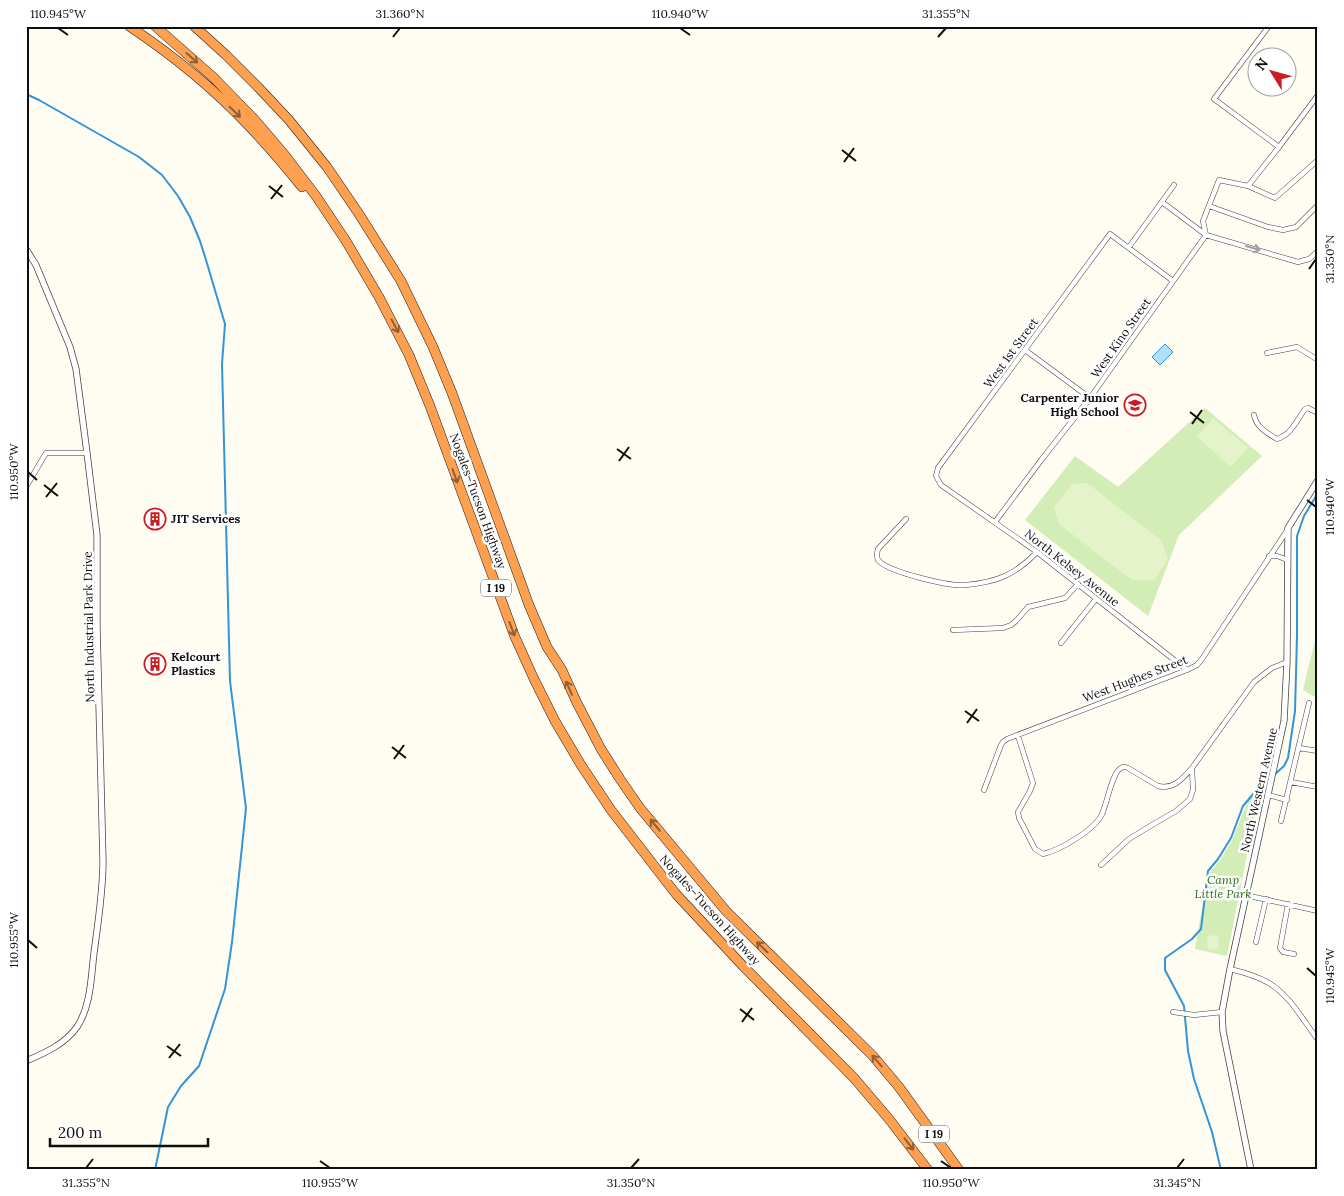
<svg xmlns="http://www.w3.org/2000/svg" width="1344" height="1196" font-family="Lora,serif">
<rect width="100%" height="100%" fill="#fffcf1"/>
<path fill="#d3edb7" d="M 1205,408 L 1262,456 L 1179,535 L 1148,616 L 1025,520 L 1075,456 L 1118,487 Z
M 1318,628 L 1318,699 L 1303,690 Z
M 1260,789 L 1227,956 L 1195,949 L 1206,885 L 1210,872 L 1220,860 L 1231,842 L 1248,801 L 1256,791 Z"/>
<path fill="#e5f3ca" d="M 1213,418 L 1248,448 L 1231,467 L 1197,437 Z
M 1087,483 L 1162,541 L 1168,559 L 1154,580 L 1132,580 L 1059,524 L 1054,507 L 1072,484 Z
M 1218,935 L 1219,948 L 1208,950 L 1207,936 Z"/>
<path fill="#b1dffb" stroke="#3395d7" d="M 1165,344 L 1173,352 L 1160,365 L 1152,357 Z"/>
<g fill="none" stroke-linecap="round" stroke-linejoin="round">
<path stroke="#3395d7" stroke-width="2" d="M 26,94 L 39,100 L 139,157 L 162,175 L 178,196 L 190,217 L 200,241 L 206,260 L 225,324 L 222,364 L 230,681 L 246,808 L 232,942 L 225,989 L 199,1066 L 181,1086 L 168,1107 L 155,1170
M 1274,775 L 1284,766 L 1288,758 L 1295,711 L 1297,636 L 1297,536 L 1304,516 L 1318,493
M 1221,1170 L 1212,1132 L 1194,1079 L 1188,1051 L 1184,1006 L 1165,970 L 1165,958 L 1192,939 L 1201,929 L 1208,871 L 1218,859 L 1231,838 L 1243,806 L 1260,786 L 1270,778"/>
<g stroke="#424242" stroke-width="5.5">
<path id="minor" d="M 1269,26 L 1214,99 L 1279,147
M 1248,186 L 1279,147 L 1318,95
M 1162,202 L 1206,235 L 1298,262 L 1309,259 L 1318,251
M 1209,206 L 1268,227 L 1283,230 L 1296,227 L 1318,205
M 1206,235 L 1203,221 L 1219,180 L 1248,186 L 1275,198 L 1318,160
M 1129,247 L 1174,185
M 1173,281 L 1110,234 L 938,468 L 936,476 L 941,485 L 1037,552 L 1187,670
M 1025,350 L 1090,398
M 1267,353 L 1297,347 L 1318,360
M 1254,415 C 1256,427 1267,433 1277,439 C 1291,435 1297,420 1305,409 L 1308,408 L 1318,413
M 26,487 L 46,453 L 87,453
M 906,519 L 878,549 C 877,553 876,556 878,560 C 888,572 950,587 966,585 C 997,582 1015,575 1037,552
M 995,522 L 1042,459 L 1090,398 L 1206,235
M 1269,556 L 1277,556 L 1288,560
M 953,630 L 1003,628 L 1011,625 L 1016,621 L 1028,607 L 1065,598 L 1078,584
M 1061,643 L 1096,599
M 1018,736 L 1033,783 L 1030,791 L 1018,812 L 1019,818 L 1035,849 L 1043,854 C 1060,850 1095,830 1102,814 C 1107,804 1112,772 1121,768 C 1124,766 1125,767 1128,768 L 1158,786 C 1174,790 1183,778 1192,768
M 1299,748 L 1318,751
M 1291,782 L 1318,787
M 984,790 L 1001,745 L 1003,742 L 1007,739 L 1187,670 L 1197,665 L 1202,659 L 1288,529
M 1268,795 L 1287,800
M 1281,821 L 1309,703
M 1101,865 L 1129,839 L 1147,828 L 1176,811 L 1190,799 L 1193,790 L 1192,768 L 1254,682 L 1272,668 L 1287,662
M 1245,895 L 1318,911
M 1288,904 L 1280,948 L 1283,952 L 1294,954
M 1256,942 L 1266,899
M 1230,969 C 1242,972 1255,975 1267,982 C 1289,994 1303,1020 1318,1040
M 1173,1012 L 1194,1015 L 1222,1012"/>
</g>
<g stroke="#424242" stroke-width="7">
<path id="tertiary" d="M 26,249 L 36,265 L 70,347 L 76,369 L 87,453 L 97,535 L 97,627 L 103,861 C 103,892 98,922 94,953 C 91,977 91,1006 77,1027 C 65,1044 45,1053 26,1061
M 1251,1170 L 1223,1031 L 1222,1012 L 1230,969 L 1284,721 L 1287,662 L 1288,528 L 1318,480"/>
</g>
<g stroke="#202020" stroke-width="10">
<path id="motorway" d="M 129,26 C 171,54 215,90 249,126 C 268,146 285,166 302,187
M 155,26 L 213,77 L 254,119 L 284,154 L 316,196 L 346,241 L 379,297 L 409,355 L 430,406 L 515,637 L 534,679 L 555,721 L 581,765 L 611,810 L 676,894 L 743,966 L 854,1078 L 889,1119 L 928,1170
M 194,26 L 226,55 L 258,87 L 289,120 L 327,167 L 359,214 L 401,281 L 433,347 L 452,393 L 529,605 L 547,647 L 562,670 L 577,703 L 601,749 L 620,779 L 640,808 L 726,911 L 873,1056 L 899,1087 L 959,1170"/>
</g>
<use href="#minor" stroke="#fff" stroke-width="4.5"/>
<use href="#tertiary" stroke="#fff" stroke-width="5.5"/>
<use href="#motorway" stroke="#fea050" stroke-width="9"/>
</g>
<defs><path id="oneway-shaft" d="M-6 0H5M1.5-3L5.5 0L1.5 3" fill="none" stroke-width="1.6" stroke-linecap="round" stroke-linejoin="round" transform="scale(1.25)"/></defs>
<g stroke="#925f33">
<use href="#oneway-shaft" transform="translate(192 58) rotate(41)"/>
<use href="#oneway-shaft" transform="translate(235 112) rotate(44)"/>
<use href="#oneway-shaft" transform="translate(395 326) rotate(62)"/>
<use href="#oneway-shaft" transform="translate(455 476) rotate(70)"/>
<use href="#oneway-shaft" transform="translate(512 629) rotate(70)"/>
<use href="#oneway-shaft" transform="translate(569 688) rotate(-114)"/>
<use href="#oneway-shaft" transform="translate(655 825) rotate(-130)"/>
<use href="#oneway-shaft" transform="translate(762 947) rotate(-136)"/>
<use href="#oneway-shaft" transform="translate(877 1061) rotate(-131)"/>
<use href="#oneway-shaft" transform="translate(909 1144) rotate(52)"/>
</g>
<use stroke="#9f9f9f" href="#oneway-shaft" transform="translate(1253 248) rotate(16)"/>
<path fill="none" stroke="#0f0f0f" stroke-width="2" d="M 58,28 L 68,35M 680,28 L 690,35M 393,37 L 400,28M 938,37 L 946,28M 842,150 L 856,161M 844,162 L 854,148M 269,186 L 283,197M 271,199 L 282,185M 1309,269 L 1316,259M 1190,412 L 1204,423M 1192,424 L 1202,410M 617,449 L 631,459M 619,461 L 629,447M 28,472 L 37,480M 44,485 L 58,496M 46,497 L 57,483M 1307,500 L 1316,507M 965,711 L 979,721M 967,723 L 977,709M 392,747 L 406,758M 394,759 L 404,745M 28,940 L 37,948M 1307,968 L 1316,976M 740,1009 L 754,1020M 742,1022 L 752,1008M 167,1046 L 181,1056M 169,1058 L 180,1044M 320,1161 L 330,1168M 941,1161 L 951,1168M 86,1168 L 93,1159M 631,1168 L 639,1159M 1177,1168 L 1184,1159"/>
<defs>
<g id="school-ring" transform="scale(1.125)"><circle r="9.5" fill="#fff" stroke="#ca1c23" stroke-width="1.5"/><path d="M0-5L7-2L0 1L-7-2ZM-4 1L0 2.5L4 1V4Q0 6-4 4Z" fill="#ca1c23"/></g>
<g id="building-ring" transform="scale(1.125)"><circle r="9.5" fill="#fff" stroke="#ca1c23" stroke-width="1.5"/><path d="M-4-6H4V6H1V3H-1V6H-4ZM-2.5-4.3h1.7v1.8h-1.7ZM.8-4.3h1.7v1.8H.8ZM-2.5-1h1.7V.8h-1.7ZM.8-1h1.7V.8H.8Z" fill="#ca1c23"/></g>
</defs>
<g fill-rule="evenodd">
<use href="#school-ring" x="1135" y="405"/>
<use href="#building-ring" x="155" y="519"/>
<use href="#building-ring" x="155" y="664"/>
</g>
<g text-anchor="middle" stroke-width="5" stroke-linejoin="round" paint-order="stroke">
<g fill="#fff" stroke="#575757" stroke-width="1">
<rect x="481" y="579.5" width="30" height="17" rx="4"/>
<rect x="919" y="1125.5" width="30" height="17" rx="4"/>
</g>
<g font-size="11" font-weight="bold" fill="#0f0f0f">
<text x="496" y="592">I 19</text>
<text x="934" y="1138">I 19</text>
</g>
<g font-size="12" fill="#0f0f0f" stroke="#fff">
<text transform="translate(1121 338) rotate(-55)" y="4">West Kino Street</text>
<text transform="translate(1011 353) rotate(-54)" y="4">West 1st Street</text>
<text transform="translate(478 501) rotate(70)" y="4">Nogales–Tucson Highway</text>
<text transform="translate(1072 568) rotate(38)" y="4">North Kelsey Avenue</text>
<text transform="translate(89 627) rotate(-91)" y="4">North Industrial Park Drive</text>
<text transform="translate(1135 679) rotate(-21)" y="4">West Hughes Street</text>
<text transform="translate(1259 790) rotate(-77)" y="4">North Western Avenue</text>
<text transform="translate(710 910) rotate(48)" y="4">Nogales–Tucson Highway</text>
</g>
<g font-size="12" font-weight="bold" fill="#0f0f0f" stroke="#fff" text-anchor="start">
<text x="1119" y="402" text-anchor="end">Carpenter Junior<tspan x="1119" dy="14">High School</tspan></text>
<text x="171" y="523">JIT Services</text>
<text x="171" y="661">Kelcourt<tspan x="171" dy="14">Plastics</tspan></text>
</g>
<g font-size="12" font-style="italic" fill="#2a6d19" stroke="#fff">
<text x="1223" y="884">Camp<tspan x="1223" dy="14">Little Park</tspan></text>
</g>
</g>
<rect width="1344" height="1196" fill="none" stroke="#ffffff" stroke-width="55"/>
<g transform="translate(1272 72) rotate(307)"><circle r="24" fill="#ffffff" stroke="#9f9f9f"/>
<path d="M0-4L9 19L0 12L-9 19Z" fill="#ca1c23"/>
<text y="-8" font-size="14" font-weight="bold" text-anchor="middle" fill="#0f0f0f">N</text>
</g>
<path d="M50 1138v8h158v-8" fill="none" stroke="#0f0f0f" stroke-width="2.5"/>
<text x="58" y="1138" font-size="15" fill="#0f0f0f" stroke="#ffffff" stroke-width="4" paint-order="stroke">200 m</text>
<rect x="28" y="28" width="1288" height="1140" fill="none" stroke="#0f0f0f" stroke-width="2"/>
<g font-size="12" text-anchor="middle" fill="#0f0f0f">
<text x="58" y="18">110.945°W</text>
<text x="400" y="18">31.360°N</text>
<text x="680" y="18">110.940°W</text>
<text x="946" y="18">31.355°N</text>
<text transform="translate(1330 259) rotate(-90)" y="4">31.350°N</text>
<text transform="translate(14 472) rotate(-90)" y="4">110.950°W</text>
<text transform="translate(1330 507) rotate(-90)" y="4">110.940°W</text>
<text transform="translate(14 940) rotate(-90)" y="4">110.955°W</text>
<text transform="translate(1330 976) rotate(-90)" y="4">110.945°W</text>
<text x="86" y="1187">31.355°N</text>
<text x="330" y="1187">110.955°W</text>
<text x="631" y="1187">31.350°N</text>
<text x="951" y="1187">110.950°W</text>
<text x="1177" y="1187">31.345°N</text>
</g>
</svg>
